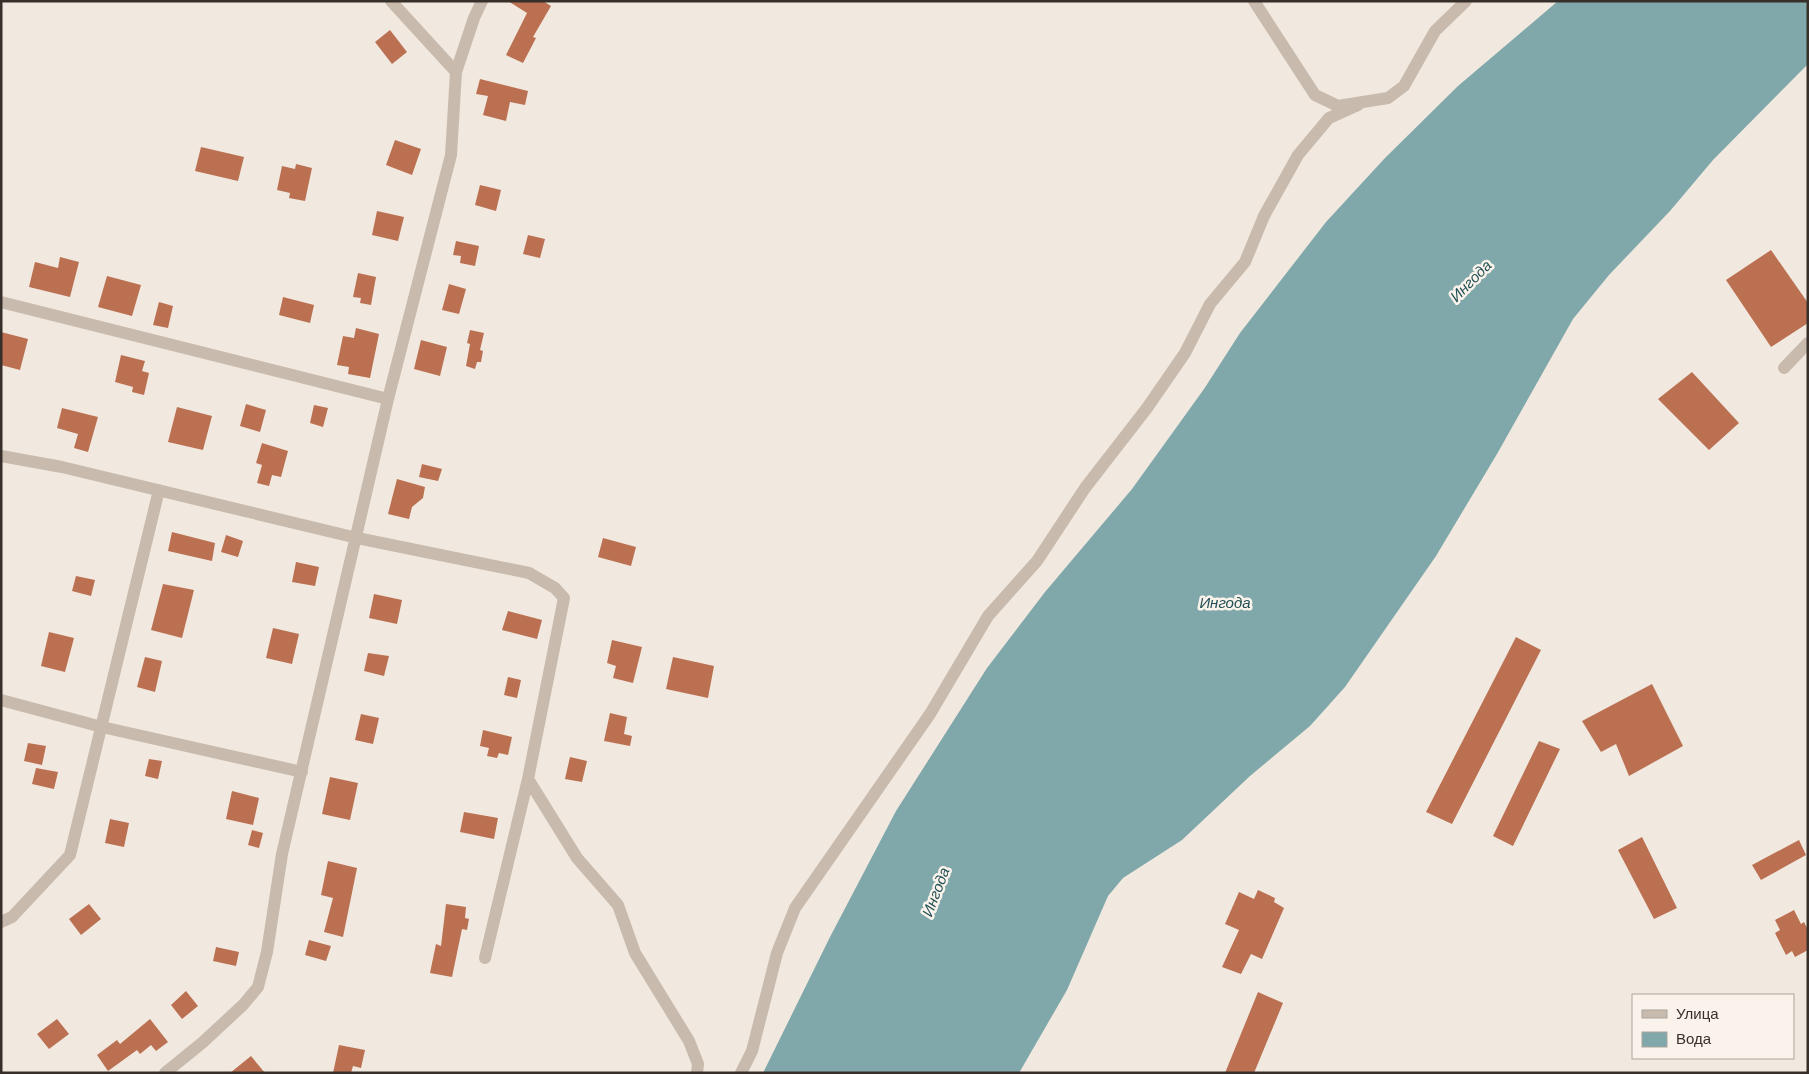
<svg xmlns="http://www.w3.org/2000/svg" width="1809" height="1074" font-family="Helvetica,sans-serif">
<rect width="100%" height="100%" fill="#f1e9df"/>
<path fill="#80a8ab" d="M 1558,1 L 1808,1 L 1808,64 L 1713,160 L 1670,211 L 1609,275 L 1573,319 L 1497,454 L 1436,556 L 1345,687 L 1310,726 L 1250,776 L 1182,840 L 1123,878 L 1108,896 L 1067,990 L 1019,1073 L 763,1073 L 830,937 L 896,811 L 987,668 L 1045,592 L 1132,489 L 1204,389 L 1240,333 L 1326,222 L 1385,158 L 1458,86 Z"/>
<path fill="#bb7052" d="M 508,1 L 543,1 L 551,6 L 533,37 L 536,38 L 523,63 L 506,55 L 527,13 Z
M 390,30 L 407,52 L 392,64 L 375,42 Z
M 480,79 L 528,91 L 525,105 L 510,102 L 506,121 L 483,115 L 488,96 L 476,94 Z
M 395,140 L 421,149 L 412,175 L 386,165 Z
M 201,147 L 244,157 L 238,181 L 195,171 Z
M 296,164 L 312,168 L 305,201 L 289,198 L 290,193 L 277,190 L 282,166 L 295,169 Z
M 480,185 L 501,190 L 496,211 L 475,205 Z
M 377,211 L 404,217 L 398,241 L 372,235 Z
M 528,235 L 545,239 L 540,258 L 523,254 Z
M 456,241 L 479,246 L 475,266 L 460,263 L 461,256 L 453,255 Z
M 1771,250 L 1808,303 L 1808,323 L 1771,347 L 1726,280 Z
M 60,257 L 79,262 L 70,297 L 29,287 L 35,262 L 58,268 Z
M 358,273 L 376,277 L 371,305 L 360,303 L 361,298 L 353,297 Z
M 107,276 L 141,285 L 132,316 L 98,307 Z
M 449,284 L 466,289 L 459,314 L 442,310 Z
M 283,297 L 314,305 L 310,323 L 279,315 Z
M 159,302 L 173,306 L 168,328 L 153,325 Z
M 356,328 L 379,334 L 370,378 L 348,374 L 349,367 L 337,365 L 343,336 L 354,338 Z
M 470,330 L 484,333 L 480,350 L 483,351 L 481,362 L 477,362 L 475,369 L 466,366 L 470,344 L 467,343 Z
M 1,332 L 28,339 L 20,370 L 1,365 Z
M 421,340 L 447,347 L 440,376 L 414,369 Z
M 121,355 L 145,361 L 142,371 L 149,373 L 144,395 L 132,392 L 133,387 L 115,382 Z
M 1692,372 L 1739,423 L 1709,450 L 1658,399 Z
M 246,404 L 266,410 L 260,432 L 240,426 Z
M 314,405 L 328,408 L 323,427 L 310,423 Z
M 177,407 L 212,416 L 203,450 L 168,442 Z
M 62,408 L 98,417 L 88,452 L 74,448 L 78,434 L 57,428 Z
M 262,443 L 288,451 L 281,477 L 272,475 L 269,486 L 257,483 L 262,465 L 256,463 Z
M 422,464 L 442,469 L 438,481 L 419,477 Z
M 397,479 L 425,487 L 423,498 L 412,507 L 409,519 L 388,514 Z
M 172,532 L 215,543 L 212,561 L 168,551 Z
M 226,535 L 243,541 L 238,557 L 221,552 Z
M 603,538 L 636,547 L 631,566 L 598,557 Z
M 296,562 L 319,567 L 315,586 L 292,582 Z
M 76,576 L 95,580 L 91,596 L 72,591 Z
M 163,584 L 194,590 L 182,638 L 151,630 Z
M 374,594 L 402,600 L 397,624 L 369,618 Z
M 508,611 L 542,620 L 537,639 L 502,630 Z
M 273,628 L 299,634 L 292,664 L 266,658 Z
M 49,632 L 74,638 L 65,672 L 41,666 Z
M 1516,637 L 1541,650 L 1452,824 L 1426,812 Z
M 612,640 L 642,647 L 633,683 L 613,678 L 616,666 L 607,663 Z
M 368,653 L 389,656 L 384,676 L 364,671 Z
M 145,657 L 162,661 L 155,692 L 137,687 Z
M 673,657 L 714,666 L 708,698 L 666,689 Z
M 508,677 L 521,680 L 517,698 L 504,695 Z
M 1652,684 L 1683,746 L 1629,776 L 1616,744 L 1601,752 L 1582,721 Z
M 610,713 L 627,717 L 624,734 L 632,736 L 630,746 L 604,741 Z
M 361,714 L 379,718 L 373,744 L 355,740 Z
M 483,730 L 512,737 L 508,755 L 499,753 L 497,758 L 487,756 L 489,748 L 480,746 Z
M 1539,741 L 1560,749 L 1513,846 L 1493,836 Z
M 28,743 L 46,746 L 42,765 L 24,761 Z
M 570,757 L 587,761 L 582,782 L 565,779 Z
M 149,759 L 162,761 L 158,779 L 145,776 Z
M 36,768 L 58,772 L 54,789 L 32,784 Z
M 330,777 L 358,783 L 350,820 L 322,814 Z
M 232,791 L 259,798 L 253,825 L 226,819 Z
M 464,812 L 498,818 L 494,839 L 460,832 Z
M 110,819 L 129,823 L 124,847 L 105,843 Z
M 252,830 L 263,833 L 259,848 L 248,845 Z
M 1642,837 L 1677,908 L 1654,919 L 1618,850 Z
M 1799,840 L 1806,855 L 1761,880 L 1752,865 Z
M 328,861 L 357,868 L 343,937 L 324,932 L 333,898 L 321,895 Z
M 1258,890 L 1275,898 L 1274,902 L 1284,908 L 1262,959 L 1251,954 L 1241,974 L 1222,967 L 1239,930 L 1225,924 L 1239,892 L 1254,899 Z
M 89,904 L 101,919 L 81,935 L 69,919 Z
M 446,904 L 466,907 L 465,918 L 469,919 L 467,930 L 462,929 L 452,977 L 430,973 L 436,944 L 441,946 Z
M 1794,910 L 1801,924 L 1804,922 L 1808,930 L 1808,950 L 1795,957 L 1792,951 L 1786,955 L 1775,933 L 1780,930 L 1775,920 Z
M 309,940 L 331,946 L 326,961 L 305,955 Z
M 216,947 L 239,952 L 236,966 L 213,961 Z
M 186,991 L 198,1006 L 182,1019 L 171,1005 Z
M 1258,992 L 1283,1003 L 1254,1073 L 1225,1073 Z
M 57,1019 L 69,1034 L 49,1049 L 37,1034 Z
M 150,1019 L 168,1042 L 156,1051 L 151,1045 L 140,1054 L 137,1050 L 108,1071 L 97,1055 L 117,1040 L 120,1044 Z
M 339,1045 L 365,1050 L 361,1068 L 353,1066 L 351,1073 L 333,1073 Z
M 251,1056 L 265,1073 L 230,1073 Z"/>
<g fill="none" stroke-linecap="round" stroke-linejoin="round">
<path stroke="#c8baac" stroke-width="12" d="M 391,1 L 456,72
M 1254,1 L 1315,95 L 1338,106 L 1388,98 L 1404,86 L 1435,31 L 1466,1
M 1,302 L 388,399
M 1784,368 L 1808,343
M 1,456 L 62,467 L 357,538 L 529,573 L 555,588 L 564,598 L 528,779 L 485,958
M 1,700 L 102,727 L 302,772
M 528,779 L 577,858 L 618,905 L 635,953 L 689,1041 L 698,1064 L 697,1073
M 1,922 L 12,917 L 70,855 L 159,490
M 165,1073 L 202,1043 L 243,1005 L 258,987 L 267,952 L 282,854 L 388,399 L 451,155 L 456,72 L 474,18 L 482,1
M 741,1073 L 752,1051 L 777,953 L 795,908 L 930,714 L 988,616 L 1037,561 L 1085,488 L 1147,408 L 1185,353 L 1210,304 L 1245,262 L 1264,216 L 1298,155 L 1329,118 L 1358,105"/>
</g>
<g text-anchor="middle" stroke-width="5" stroke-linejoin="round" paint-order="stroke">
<g font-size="15" font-style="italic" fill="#235055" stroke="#f9f3eb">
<text transform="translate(1471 281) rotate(-45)" y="5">Ингода</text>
<text x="1225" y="608">Ингода</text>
<text transform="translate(936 892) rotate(-69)" y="5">Ингода</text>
</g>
</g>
<rect width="1809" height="1074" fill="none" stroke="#372f2a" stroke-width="5"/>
<rect x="1632" y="994" width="162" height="65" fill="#f9f3eb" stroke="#aba59e"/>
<rect x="1642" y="1010" width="25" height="8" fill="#c8baac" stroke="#aba59e"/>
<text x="1676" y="1019" font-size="15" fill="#372f2a">Улица</text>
<rect x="1642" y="1032" width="25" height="15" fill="#80a8ab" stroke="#aba59e"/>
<text x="1676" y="1044" font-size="15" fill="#372f2a">Вода</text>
</svg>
